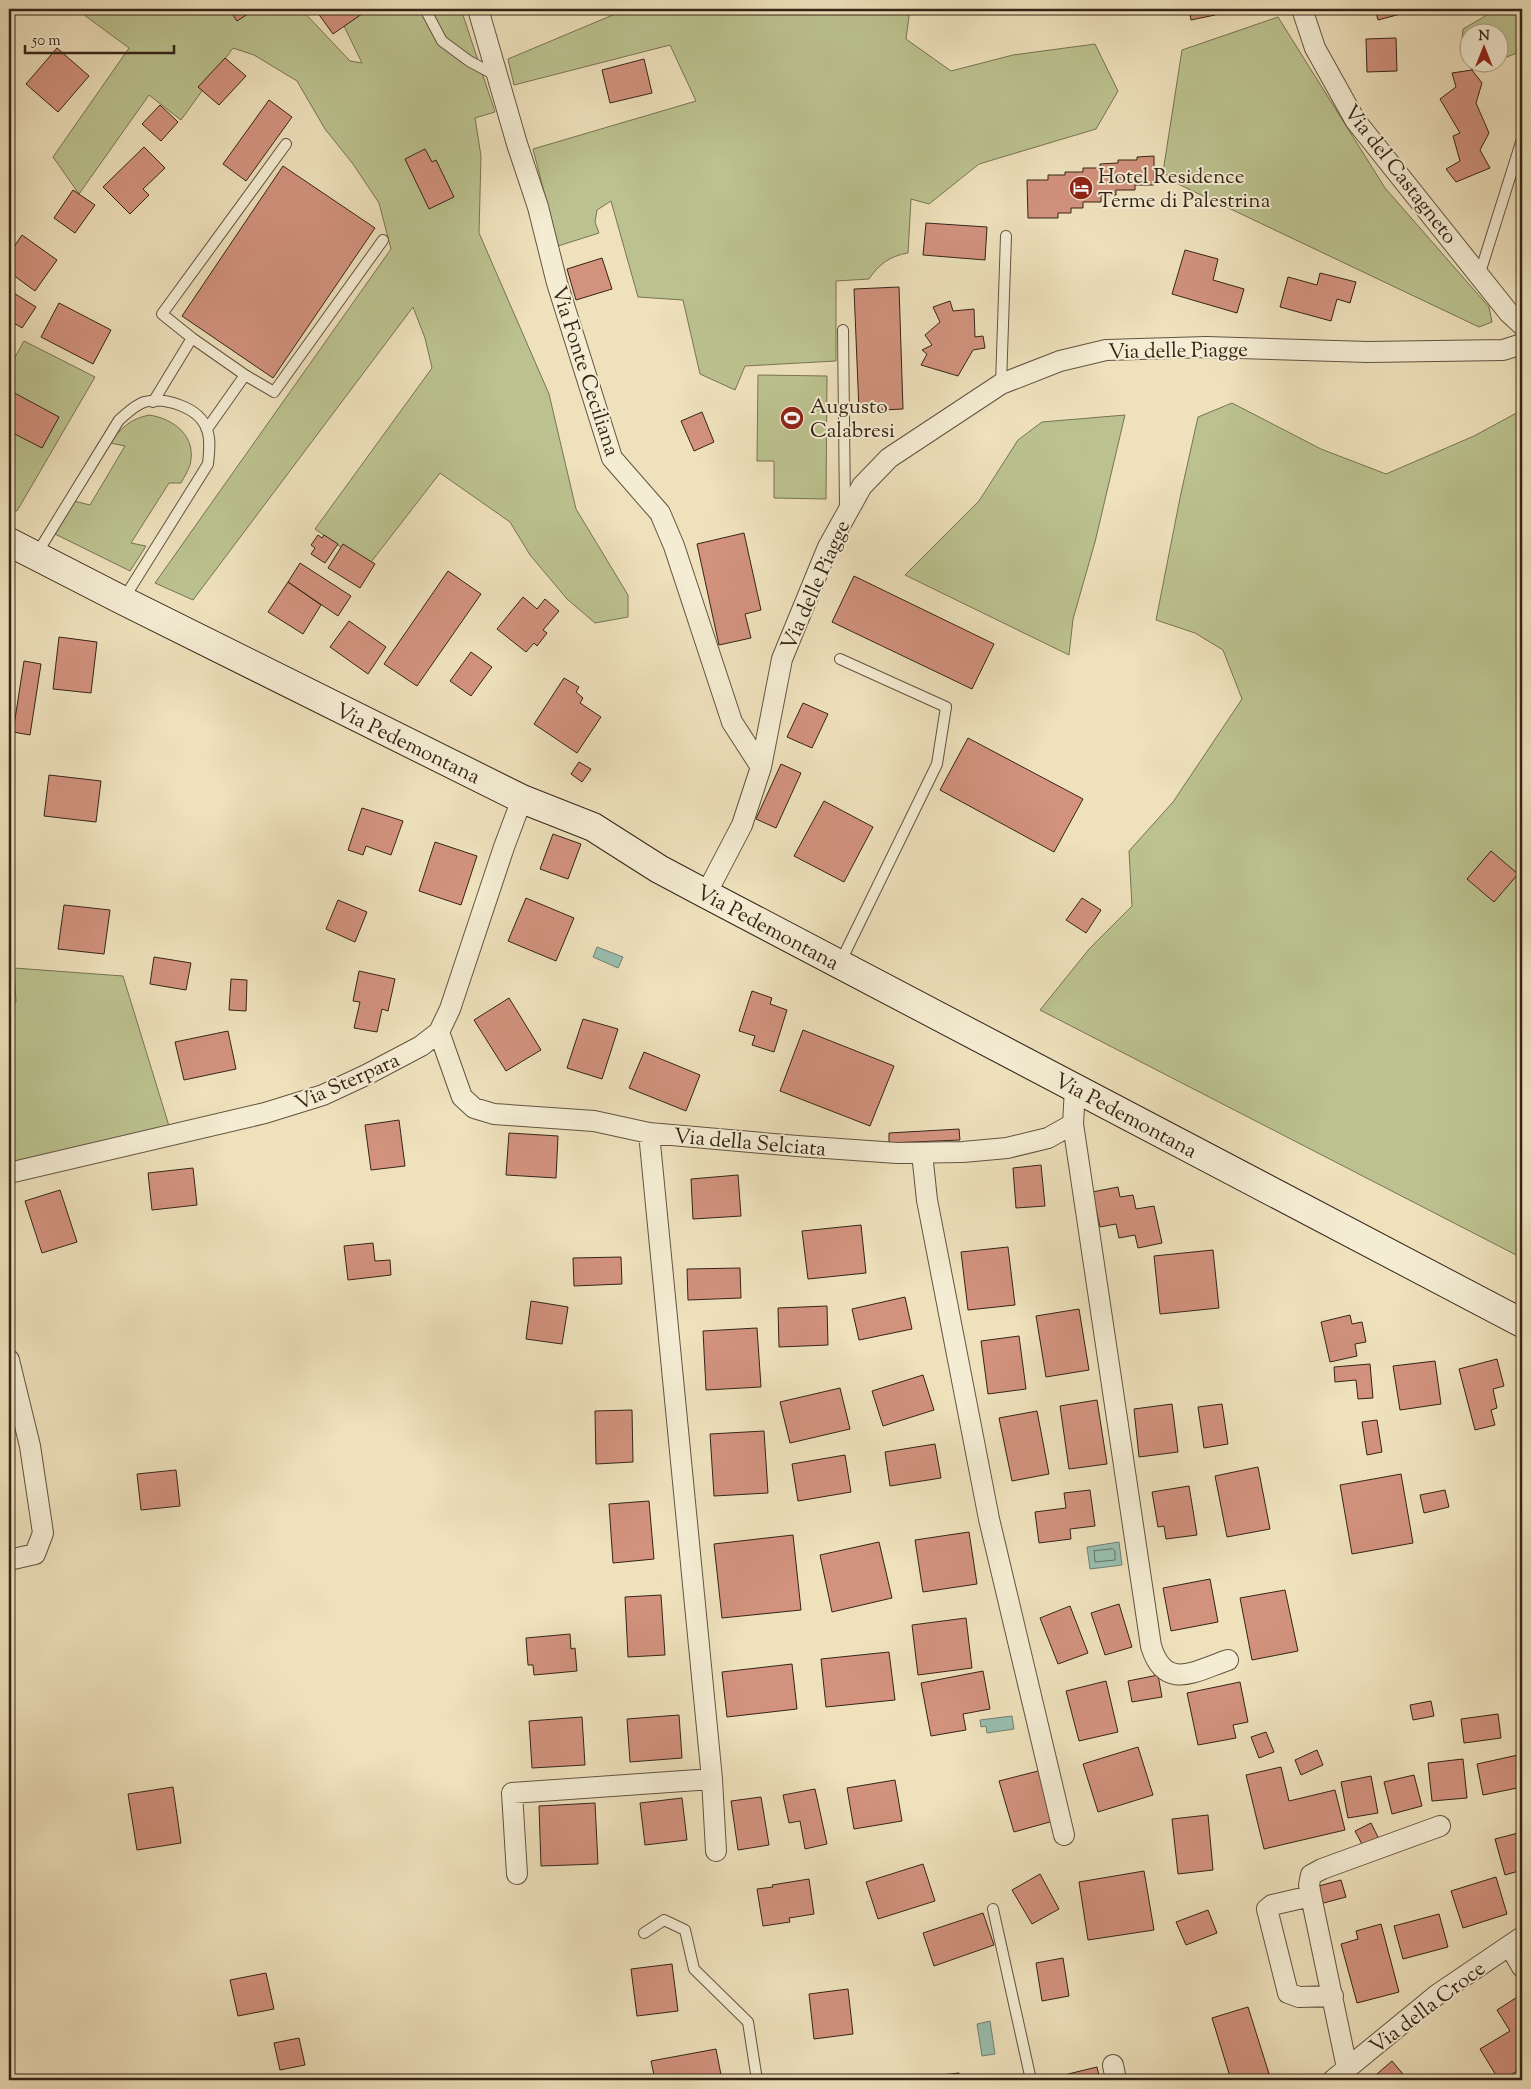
<svg xmlns="http://www.w3.org/2000/svg" width="1531" height="2089" font-family="'Sorts Mill Goudy',serif">
<rect width="100%" height="100%" fill="#eee1bc"/>
<filter id="stains"><feTurbulence type="fractalNoise" baseFrequency=".004" numOctaves="4"/><feColorMatrix values="0 0 0 0 .2 0 0 0 0 .09 0 0 0 0 .02 0 0 0 .5 -.17"/></filter>
<radialGradient id="worn" r=".72"><stop offset=".6" stop-color="#630" stop-opacity="0"/><stop offset="1" stop-color="#630" stop-opacity=".3"/></radialGradient>
<path fill="#bbc28f" stroke="#787353" d="M 76,9 L 301,9 L 350,61 L 362,63 L 344,26 L 369,9 L 461,9 L 495,112 L 475,118 L 481,156 L 479,233 L 549,394 L 576,509 L 628,595 L 628,617 L 595,623 L 567,599 L 530,555 L 510,522 L 440,473 L 368,566 L 315,529 L 432,368 L 425,338 L 413,307 L 193,600 L 155,583 L 391,249 L 379,203 L 353,164 L 325,129 L 297,81 L 254,55 L 233,48 L 181,120 L 149,95 L 79,194 L 53,157 L 129,48 Z
M 627,9 L 910,9 L 906,39 L 951,71 L 1013,55 L 1095,44 L 1118,91 L 1096,129 L 979,164 L 929,204 L 911,199 L 908,253 C 890,256 879,264 869,279 L 836,281 L 836,361 L 745,366 L 735,390 L 700,374 L 683,300 L 638,297 L 611,201 L 597,210 L 595,222 L 599,233 L 558,246 L 533,149 L 696,101 L 670,45 L 514,85 L 508,59 Z
M 1488,9 L 1522,9 L 1522,51 L 1499,60 L 1498,32 L 1468,32 L 1468,62 L 1491,63 L 1472,70 L 1461,51 L 1463,29 L 1487,15 Z
M 1278,17 L 1385,188 L 1489,307 L 1492,322 L 1479,327 L 1178,184 L 1163,172 L 1182,50 Z
M 24,341 L 95,377 L 17,511 L 9,507 L 9,368 Z
M 758,375 L 827,376 L 826,499 L 774,498 L 774,461 L 757,461 Z
M 1232,403 L 1321,449 L 1386,474 L 1474,436 L 1522,410 L 1522,1258 L 1040,1010 L 1090,948 L 1132,906 L 1129,851 L 1173,802 L 1242,699 L 1223,650 L 1195,633 L 1156,620 L 1181,493 L 1198,417 Z
M 149,415 C 175,419 197,437 190,465 C 188,471 184,477 181,483 L 169,483 L 131,543 L 146,546 L 130,571 L 55,534 L 74,501 L 90,505 L 125,446 L 110,443 C 121,428 130,419 149,415 Z
M 1125,415 L 1095,542 L 1073,619 L 1069,655 L 905,575 L 979,501 L 1018,440 L 1042,422 Z
M 14,968 L 123,976 L 169,1126 L 9,1164 L 9,1002 L 16,1002 Z"/>
<path fill="#99beaf" stroke="#718072" d="M 597,947 L 623,957 L 618,968 L 593,957 Z
M 1119,1542 L 1122,1565 L 1090,1569 L 1087,1547 Z
M 1012,1716 L 1014,1729 L 987,1733 L 986,1726 L 981,1727 L 980,1720 Z
M 990,2021 L 995,2054 L 982,2056 L 977,2024 Z"/>
<g fill="none" stroke-linecap="round" stroke-linejoin="round">
<path stroke="#677163" stroke-width="1" d="M 1113,1549 L 1115,1551 L 1115,1560 L 1095,1562 L 1094,1551 Z"/>
</g>
<path fill="#d2927e" stroke="#352417" d="M 229,9 L 249,9 L 251,12 L 237,21 Z
M 315,9 L 369,9 L 333,34 Z
M 1189,9 L 1213,9 L 1215,15 L 1191,20 Z
M 1375,9 L 1407,9 L 1408,12 L 1378,20 Z
M 1396,38 L 1397,71 L 1367,72 L 1366,39 Z
M 57,48 L 89,76 L 58,112 L 26,84 Z
M 225,58 L 246,76 L 219,105 L 198,87 Z
M 644,59 L 652,93 L 610,103 L 602,70 Z
M 1472,70 L 1482,83 L 1476,103 L 1489,133 L 1480,150 L 1490,168 L 1456,182 L 1446,169 L 1460,161 L 1453,136 L 1460,133 L 1440,99 L 1456,87 L 1452,73 Z
M 269,100 L 292,117 L 246,181 L 223,164 Z
M 160,105 L 178,122 L 161,141 L 142,124 Z
M 144,147 L 165,168 L 143,189 L 149,195 L 130,214 L 103,187 Z
M 425,149 L 432,162 L 436,160 L 454,197 L 429,209 L 405,159 Z
M 1154,156 L 1154,185 L 1135,185 L 1135,190 L 1116,190 L 1116,195 L 1101,195 L 1101,202 L 1083,202 L 1083,208 L 1071,208 L 1071,213 L 1058,213 L 1058,218 L 1028,218 L 1027,180 L 1048,180 L 1048,175 L 1065,175 L 1065,172 L 1083,172 L 1083,168 L 1100,168 L 1100,164 L 1118,163 L 1118,160 L 1137,160 L 1137,157 Z
M 283,166 L 375,228 L 273,378 L 182,316 Z
M 73,190 L 95,205 L 75,233 L 54,218 Z
M 926,223 L 987,227 L 985,260 L 923,255 Z
M 22,235 L 57,260 L 35,291 L 9,272 L 9,254 Z
M 1522,244 L 1522,271 L 1516,270 Z
M 1185,250 L 1218,259 L 1213,280 L 1244,289 L 1237,313 L 1172,294 Z
M 602,258 L 612,289 L 576,300 L 567,269 Z
M 1320,273 L 1356,282 L 1350,303 L 1337,299 L 1331,321 L 1280,307 L 1288,277 L 1317,285 Z
M 899,287 L 903,409 L 859,411 L 854,289 Z
M 9,290 L 36,307 L 22,328 L 9,320 Z
M 950,301 L 953,311 L 974,309 L 975,337 L 983,336 L 985,348 L 973,350 L 958,376 L 921,365 L 927,354 L 922,350 L 932,345 L 925,335 L 940,322 L 933,307 Z
M 59,303 L 111,330 L 93,364 L 41,337 Z
M 9,390 L 59,417 L 42,448 L 9,431 Z
M 702,412 L 714,442 L 694,451 L 681,421 Z
M 744,533 L 761,610 L 745,614 L 751,638 L 719,645 L 697,544 Z
M 318,535 L 322,538 L 324,535 L 338,544 L 325,563 L 311,554 L 315,548 L 311,545 Z
M 343,544 L 375,564 L 360,588 L 328,568 Z
M 300,563 L 351,596 L 338,616 L 288,582 Z
M 448,571 L 481,594 L 417,686 L 384,664 Z
M 854,576 L 994,644 L 972,689 L 832,622 Z
M 288,582 L 321,605 L 303,634 L 268,612 Z
M 523,597 L 537,609 L 545,599 L 559,611 L 543,630 L 547,633 L 537,646 L 534,643 L 526,652 L 497,629 Z
M 349,621 L 386,647 L 368,674 L 330,647 Z
M 59,637 L 97,642 L 91,693 L 53,689 Z
M 471,652 L 492,667 L 471,696 L 450,681 Z
M 24,661 L 41,664 L 30,735 L 13,732 Z
M 564,678 L 579,687 L 576,692 L 583,698 L 580,703 L 601,717 L 577,753 L 534,724 Z
M 803,703 L 828,714 L 812,748 L 787,737 Z
M 968,738 L 1083,799 L 1054,852 L 940,790 Z
M 579,762 L 591,769 L 582,782 L 571,774 Z
M 781,764 L 801,773 L 776,828 L 756,819 Z
M 49,775 L 101,781 L 96,822 L 44,816 Z
M 824,801 L 873,827 L 844,882 L 794,856 Z
M 362,808 L 403,821 L 391,855 L 366,846 L 363,855 L 348,850 Z
M 553,834 L 581,844 L 568,879 L 540,869 Z
M 435,842 L 477,856 L 461,905 L 419,891 Z
M 1491,851 L 1518,874 L 1494,902 L 1467,879 Z
M 526,898 L 574,918 L 556,961 L 508,941 Z
M 1082,898 L 1101,910 L 1086,933 L 1066,920 Z
M 338,900 L 367,912 L 355,942 L 326,929 Z
M 64,905 L 110,910 L 104,954 L 58,949 Z
M 154,957 L 191,963 L 186,990 L 150,984 Z
M 359,971 L 395,979 L 388,1011 L 382,1009 L 377,1032 L 354,1028 L 360,1002 L 353,1001 Z
M 231,979 L 247,980 L 246,1011 L 229,1010 Z
M 752,991 L 772,998 L 770,1004 L 787,1010 L 774,1052 L 752,1045 L 755,1036 L 739,1031 Z
M 509,998 L 541,1050 L 506,1071 L 474,1020 Z
M 583,1019 L 618,1029 L 602,1079 L 567,1068 Z
M 803,1030 L 894,1066 L 870,1126 L 780,1091 Z
M 228,1031 L 236,1069 L 184,1080 L 175,1042 Z
M 644,1052 L 700,1075 L 686,1111 L 629,1088 Z
M 399,1120 L 405,1166 L 371,1170 L 365,1125 Z
M 959,1129 L 960,1140 L 889,1143 L 889,1133 Z
M 509,1133 L 558,1136 L 556,1178 L 506,1175 Z
M 1041,1165 L 1045,1206 L 1016,1208 L 1013,1168 Z
M 193,1168 L 197,1205 L 152,1210 L 148,1173 Z
M 738,1175 L 741,1216 L 693,1219 L 691,1179 Z
M 1118,1187 L 1120,1197 L 1133,1195 L 1136,1209 L 1154,1206 L 1162,1243 L 1138,1248 L 1135,1235 L 1119,1238 L 1116,1224 L 1100,1227 L 1092,1192 Z
M 60,1190 L 77,1242 L 42,1253 L 25,1201 Z
M 861,1225 L 866,1273 L 808,1279 L 802,1231 Z
M 373,1243 L 375,1261 L 390,1260 L 391,1275 L 348,1280 L 344,1246 Z
M 1008,1247 L 1015,1305 L 968,1310 L 961,1252 Z
M 1213,1250 L 1219,1308 L 1160,1314 L 1154,1256 Z
M 621,1257 L 622,1284 L 574,1286 L 573,1258 Z
M 740,1268 L 741,1298 L 688,1300 L 687,1269 Z
M 905,1297 L 912,1329 L 859,1340 L 852,1309 Z
M 531,1301 L 568,1307 L 562,1344 L 526,1339 Z
M 827,1306 L 828,1345 L 779,1347 L 778,1308 Z
M 1079,1309 L 1089,1370 L 1046,1377 L 1036,1316 Z
M 1350,1315 L 1352,1324 L 1362,1322 L 1366,1342 L 1355,1344 L 1357,1356 L 1330,1362 L 1321,1322 Z
M 757,1328 L 761,1387 L 706,1390 L 703,1331 Z
M 1019,1336 L 1026,1389 L 988,1394 L 981,1341 Z
M 1497,1359 L 1504,1386 L 1493,1389 L 1497,1408 L 1491,1410 L 1495,1425 L 1475,1430 L 1459,1369 Z
M 1435,1361 L 1441,1404 L 1400,1410 L 1393,1366 Z
M 1370,1364 L 1373,1398 L 1358,1399 L 1356,1380 L 1335,1382 L 1334,1367 Z
M 923,1375 L 934,1410 L 883,1426 L 872,1391 Z
M 840,1388 L 850,1429 L 790,1443 L 780,1402 Z
M 1097,1400 L 1107,1464 L 1069,1469 L 1060,1406 Z
M 1172,1404 L 1178,1452 L 1139,1457 L 1134,1409 Z
M 1222,1404 L 1228,1444 L 1204,1448 L 1198,1407 Z
M 632,1410 L 633,1462 L 596,1464 L 595,1411 Z
M 1037,1411 L 1049,1474 L 1012,1481 L 999,1418 Z
M 1377,1420 L 1382,1452 L 1367,1455 L 1362,1422 Z
M 764,1431 L 768,1493 L 714,1496 L 710,1434 Z
M 935,1444 L 941,1478 L 890,1486 L 885,1452 Z
M 845,1455 L 851,1492 L 798,1501 L 792,1464 Z
M 1258,1467 L 1270,1529 L 1227,1537 L 1215,1476 Z
M 176,1470 L 180,1506 L 141,1510 L 137,1474 Z
M 1401,1474 L 1413,1543 L 1352,1554 L 1340,1485 Z
M 1189,1486 L 1197,1535 L 1166,1539 L 1164,1526 L 1158,1527 L 1152,1492 Z
M 1090,1490 L 1095,1526 L 1070,1529 L 1071,1539 L 1039,1543 L 1035,1512 L 1066,1508 L 1064,1493 Z
M 1445,1490 L 1449,1507 L 1424,1513 L 1420,1495 Z
M 649,1501 L 654,1559 L 613,1563 L 609,1504 Z
M 969,1532 L 977,1584 L 923,1592 L 915,1540 Z
M 793,1535 L 801,1610 L 722,1618 L 714,1544 Z
M 879,1542 L 892,1598 L 832,1612 L 820,1555 Z
M 1210,1579 L 1218,1622 L 1171,1631 L 1163,1588 Z
M 1285,1590 L 1298,1651 L 1252,1660 L 1240,1598 Z
M 661,1595 L 665,1655 L 628,1657 L 625,1597 Z
M 1119,1604 L 1132,1647 L 1105,1655 L 1091,1613 Z
M 1070,1606 L 1088,1653 L 1058,1664 L 1040,1618 Z
M 966,1618 L 972,1668 L 918,1675 L 912,1625 Z
M 570,1634 L 571,1649 L 575,1648 L 577,1671 L 534,1675 L 533,1665 L 528,1665 L 526,1638 Z
M 889,1652 L 895,1700 L 826,1707 L 821,1659 Z
M 792,1664 L 797,1709 L 727,1717 L 722,1672 Z
M 983,1671 L 990,1709 L 963,1714 L 966,1730 L 931,1736 L 921,1683 Z
M 1158,1675 L 1162,1697 L 1132,1702 L 1128,1681 Z
M 1106,1681 L 1118,1732 L 1079,1741 L 1066,1691 Z
M 1240,1682 L 1248,1722 L 1233,1725 L 1236,1738 L 1198,1745 L 1187,1693 Z
M 1431,1701 L 1434,1716 L 1413,1720 L 1410,1705 Z
M 1498,1714 L 1501,1738 L 1464,1743 L 1461,1719 Z
M 679,1715 L 682,1758 L 630,1762 L 627,1719 Z
M 582,1717 L 585,1765 L 532,1768 L 529,1721 Z
M 1266,1732 L 1274,1752 L 1259,1758 L 1251,1737 Z
M 1138,1747 L 1153,1795 L 1098,1812 L 1083,1764 Z
M 1317,1750 L 1323,1765 L 1301,1775 L 1295,1760 Z
M 1518,1755 L 1522,1787 L 1483,1795 L 1477,1764 Z
M 1463,1759 L 1467,1798 L 1432,1801 L 1428,1763 Z
M 1281,1767 L 1289,1801 L 1335,1790 L 1345,1830 L 1264,1849 L 1246,1775 Z
M 1042,1770 L 1057,1820 L 1014,1832 L 999,1781 Z
M 1414,1775 L 1422,1806 L 1392,1814 L 1384,1782 Z
M 1371,1776 L 1378,1813 L 1348,1818 L 1341,1782 Z
M 895,1780 L 902,1821 L 854,1829 L 847,1788 Z
M 173,1787 L 181,1843 L 137,1850 L 128,1794 Z
M 815,1789 L 827,1844 L 805,1849 L 800,1821 L 789,1823 L 783,1795 Z
M 761,1797 L 769,1845 L 738,1850 L 731,1801 Z
M 682,1798 L 687,1840 L 645,1845 L 640,1803 Z
M 595,1803 L 598,1864 L 541,1866 L 539,1806 Z
M 1208,1815 L 1213,1870 L 1178,1874 L 1172,1819 Z
M 1371,1823 L 1379,1839 L 1364,1848 L 1355,1831 Z
M 1522,1832 L 1522,1870 L 1505,1875 L 1495,1839 Z
M 923,1864 L 935,1901 L 878,1919 L 866,1882 Z
M 1144,1871 L 1154,1930 L 1088,1940 L 1079,1882 Z
M 1040,1874 L 1059,1909 L 1032,1924 L 1012,1890 Z
M 1496,1877 L 1507,1914 L 1463,1928 L 1451,1891 Z
M 809,1879 L 814,1914 L 789,1918 L 790,1922 L 763,1926 L 757,1889 L 773,1887 L 772,1885 Z
M 1341,1880 L 1346,1897 L 1320,1904 L 1315,1887 Z
M 1208,1910 L 1217,1933 L 1186,1945 L 1176,1922 Z
M 983,1913 L 994,1945 L 934,1966 L 923,1933 Z
M 1439,1914 L 1448,1947 L 1403,1959 L 1394,1926 Z
M 1381,1924 L 1399,1992 L 1357,2003 L 1341,1944 L 1358,1939 L 1356,1931 Z
M 1063,1958 L 1069,1996 L 1042,2001 L 1036,1963 Z
M 672,1964 L 678,2011 L 637,2016 L 631,1969 Z
M 266,1973 L 274,2009 L 238,2016 L 230,1980 Z
M 848,1989 L 853,2034 L 814,2039 L 809,1994 Z
M 1522,1994 L 1522,2068 L 1502,2080 L 1499,2080 L 1480,2049 L 1510,2031 L 1497,2010 Z
M 1248,2007 L 1271,2080 L 1231,2080 L 1212,2018 Z
M 299,2038 L 305,2065 L 280,2070 L 274,2043 Z
M 716,2049 L 722,2080 L 655,2080 L 651,2061 Z
M 1392,2061 L 1408,2080 L 1370,2080 Z
M 1097,2067 L 1100,2080 L 1069,2080 L 1068,2074 Z
M 959,2073 L 960,2080 L 922,2080 L 922,2077 Z"/>
<g fill="none" stroke-linecap="round" stroke-linejoin="round">
<g stroke="#635340" stroke-width="12">
<path id="lane" d="M 425,9 L 442,41 L 469,61 L 497,76
M 1479,276 L 1522,139
M 843,330 L 845,509
M 192,338 L 245,375
M 1001,384 L 1006,236
M 153,402 L 192,338 L 162,314 L 286,144
M 207,429 L 245,375 L 274,392 L 383,240
M 36,555 L 119,420 C 126,414 135,405 144,402 C 165,397 200,407 207,430 C 211,440 209,453 208,464 L 123,600
M 840,963 L 937,764 L 946,707 L 840,659
M 993,1909 L 1031,2080
M 644,1933 L 664,1920 L 685,1930 L 694,1969 L 748,2022 L 757,2080"/>
</g>
<g stroke="#635340" stroke-width="22">
<path id="street" d="M 478,9 L 517,144 L 538,207 L 557,283 L 612,458 L 660,513 L 674,546 L 732,722 L 761,767
M 1302,9 L 1315,48 L 1355,120 L 1509,313 L 1522,325
M 706,894 L 742,825 L 761,767 L 782,659 L 828,547 L 862,486 L 889,458 L 1001,384 L 1060,361 L 1106,350 L 1206,347 L 1368,352 L 1503,350 L 1522,344
M 439,1032 L 462,1097 L 474,1108 L 494,1114 L 594,1121 L 649,1133 L 797,1146 L 897,1153 L 963,1152 L 1007,1148 L 1048,1138 L 1073,1124 L 1075,1088
M 1073,1124 L 1151,1646 C 1165,1692 1195,1671 1228,1660
M 649,1133 L 712,1779 L 716,1851
M 922,1153 L 927,1200 L 989,1519 L 1064,1835
M 9,1173 L 265,1113 L 323,1095 L 366,1075 L 421,1046 L 439,1032 L 450,1009 L 504,847 L 522,799
M 9,1360 L 30,1446 L 43,1533 L 35,1554 L 9,1560
M 517,1874 L 512,1793 L 712,1779
M 1311,1896 L 1272,1905 L 1267,1909 L 1288,1993 L 1299,1997 L 1333,1996
M 1510,1946 L 1522,1967
M 1113,2065 L 1116,2080
M 1347,2068 L 1311,1896 L 1309,1885 L 1311,1875 L 1322,1869 L 1440,1826
M 1333,2080 L 1438,1994 L 1522,1937"/>
</g>
<g stroke="#352417" stroke-width="30">
<path id="secondary" d="M 9,542 L 122,600 L 522,799 L 593,827 L 659,869 L 706,894 L 1522,1323"/>
</g>
<use href="#lane" stroke="#f4ecd3" stroke-width="10"/>
<use href="#street" stroke="#f4ecd3" stroke-width="20"/>
<use href="#secondary" stroke="#f4ecd3" stroke-width="28"/>
</g>
<defs>
<g id="hotel-disc" transform="scale(1.25)"><circle r="9.5" fill="#8f2418" stroke="#f4ecd3"/><path d="M-6-4.5h1.5V1H6V5H4.5V3h-9V5H-6ZM-4 0a1.8 1.8 0 1 1 3.6 0ZM.5 0V-2.5h3Q6-2.5 6 0Z" fill="#fff"/></g>
<g id="stadium-disc" transform="scale(1.25)"><circle r="9.5" fill="#8f2418" stroke="#f4ecd3"/><path d="M0-5a6.5 5 0 1 0 0 10a6.5 5 0 1 0 0-10ZM-3.5-1.8h7v3.6h-7Z" fill="#fff"/></g>
</defs>
<g fill-rule="evenodd">
<use href="#hotel-disc" x="1081" y="188"/>
<use href="#stadium-disc" x="792" y="418"/>
</g>
<g text-anchor="middle" stroke-width="4" stroke-linejoin="round" paint-order="stroke">
<g font-size="21" fill="#352417" stroke="#f4ecd3">
<text transform="translate(1401 174) rotate(52)" y="7">Via del Castagneto</text>
<text transform="translate(1178 350) rotate(-1)" y="7">Via delle Piagge</text>
<text transform="translate(586 371) rotate(72)" y="7">Via Fonte Ceciliana</text>
<text transform="translate(815 585) rotate(-66)" y="7">Via delle Piagge</text>
<text transform="translate(408 743) rotate(26)" y="7">Via Pedemontana</text>
<text transform="translate(768 927) rotate(28)" y="7">Via Pedemontana</text>
<text transform="translate(347 1081) rotate(-24)" y="7">Via Sterpara</text>
<text transform="translate(1126 1115) rotate(28)" y="7">Via Pedemontana</text>
<text transform="translate(750 1142) rotate(5)" y="7">Via della Selciata</text>
<text transform="translate(1427 2007) rotate(-37)" y="7">Via della Croce</text>
</g>
<g font-size="21" fill="#352417" stroke="#f4ecd3" text-anchor="start">
<text x="1098" y="183">Hotel Residence<tspan x="1098" dy="24">Terme di Palestrina</tspan></text>
<text x="810" y="413">Augusto<tspan x="810" dy="24">Calabresi</tspan></text>
</g>
</g>
<rect width="1531" height="2089" fill="none" stroke="#eee1bc" stroke-width="30"/>
<rect x="10" y="10" width="1511" height="2069" fill="none" stroke="#352417" stroke-width="2.5"/>
<rect x="15" y="15" width="1501" height="2059" fill="none" stroke="#352417"/>
<g transform="translate(1484 48)"><circle r="24" fill="#f4ecd3" stroke="#a89c88"/>
<path d="M0-4L9 19L0 12L-9 19Z" fill="#8f2418"/>
<text y="-8" font-size="14" font-weight="bold" text-anchor="middle" fill="#352417">N</text>
</g>
<path d="M25 45v8h149v-8" fill="none" stroke="#352417" stroke-width="2.5"/>
<text x="32" y="45" font-size="15" fill="#352417" stroke="#f4ecd3" stroke-width="4" paint-order="stroke">50 m</text>
<rect width="100%" height="100%" filter="url(#stains)"/>
<rect width="100%" height="100%" fill="url(#worn)"/>
</svg>
